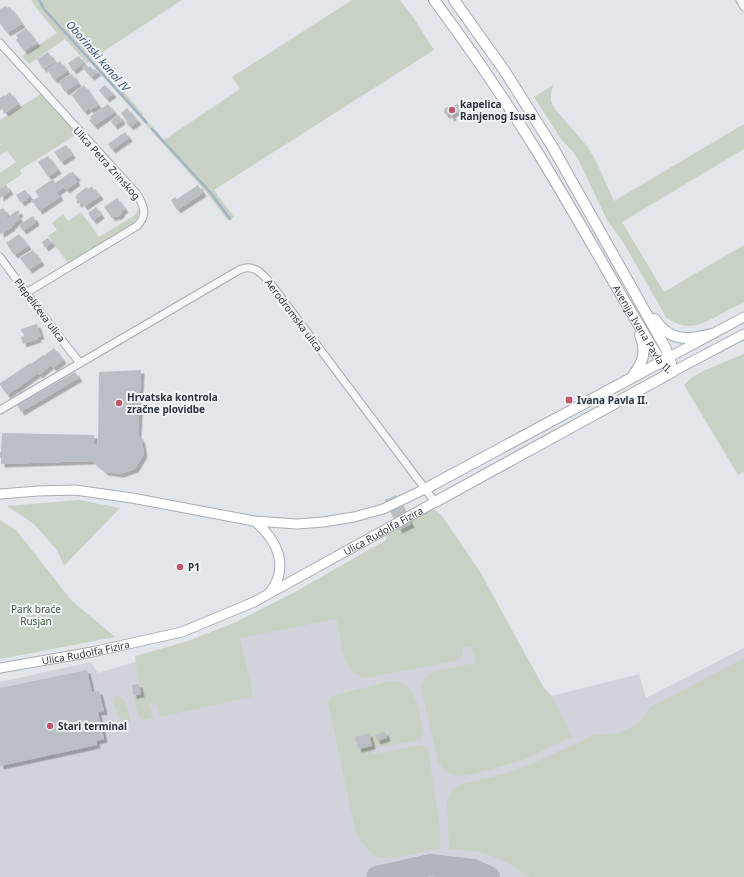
<svg xmlns="http://www.w3.org/2000/svg" width="744" height="877" font-family="'Noto Sans',sans-serif">
<defs>
<filter id="shadow"><feDropShadow dx="3.5" dy="3.5" stdDeviation="0" flood-color="#0004"/></filter>
</defs>
<rect width="100%" height="100%" fill="#e2e5e9"/>
<path fill="#d0d4da" d="M 437,523 L 543,698 L 639,674 L 646,698 L 744,648 L 744,877 L 0,877 L 0,682 L 91,662 L 98,673 L 142,660 L 266,615 Z"/>
<path fill="#c8d2c4" d="M 31,0 L 182,0 L 92,59 L 121,92 L 124,92 L 143,114 L 142,115 L 164,140 L 240,89 L 232,77 L 352,0 L 400,0 L 413,17 L 434,50 L 214,190 L 234,217 L 228,221 L 208,194 L 89,61 L 87,63 L 65,39 L 29,64 L 22,56 L 57,33 L 40,13 Z
M 553,85 L 551,94 L 551,101 L 555,109 L 587,146 L 595,159 L 614,201 L 744,124 L 744,149 L 622,222 L 664,292 L 744,245 L 744,303 C 717,312 694,340 666,317 L 623,242 L 607,220 L 580,163 L 574,153 L 561,139 L 534,97 Z
M 41,94 L 76,132 L 74,136 L 20,170 L 22,174 L 0,189 L 0,173 L 16,162 L 7,151 L 0,155 L 0,146 L 1,145 L 0,144 L 0,120 Z
M 139,208 L 138,217 L 132,225 L 68,263 L 48,236 L 57,230 L 52,223 L 63,214 L 68,221 L 81,212 L 99,237 L 135,215 Z
M 744,354 L 744,472 L 738,475 L 684,385 L 691,378 L 703,371 Z
M 79,500 L 120,508 L 64,566 L 57,550 L 34,524 L 7,506 Z
M 431,508 L 435,510 L 442,516 L 479,570 L 544,688 L 552,696 L 572,737 L 520,761 L 469,775 L 458,776 L 450,774 L 442,768 L 438,761 L 421,688 C 422,684 423,679 426,676 C 433,670 465,665 476,663 L 471,646 L 462,648 L 463,655 L 459,660 L 366,678 C 360,677 354,675 350,669 C 342,659 340,632 336,619 L 240,638 L 253,693 L 251,697 L 160,717 L 156,703 L 149,704 L 153,718 L 143,720 L 139,718 L 133,697 L 142,695 L 136,666 L 135,656 L 188,641 L 236,622 L 295,592 L 386,540 L 387,533 Z
M 0,520 L 16,530 L 72,601 L 115,637 L 0,659 Z
M 744,658 L 744,877 L 530,877 L 508,863 L 481,852 L 463,850 L 449,849 L 447,802 L 451,792 L 458,785 L 504,774 L 529,765 L 594,735 L 620,733 L 641,721 L 650,707 Z
M 386,682 C 390,682 395,681 399,682 C 418,687 420,718 424,734 L 420,740 L 371,749 L 372,754 L 421,745 L 428,749 L 440,827 L 440,848 C 427,851 389,861 378,857 C 368,852 363,844 356,835 L 328,702 L 332,696 Z
M 118,695 C 128,700 128,712 130,721 L 127,724 C 120,722 111,704 115,696 Z"/>
<g fill="none" stroke-linecap="round" stroke-linejoin="round">
<path stroke="#a1b4c4" stroke-width="2.5" d="M 39,0 L 44,9 L 146,122
M 152,129 L 210,192 L 230,219"/>
<path stroke="#b0b6bc" stroke-width="22" d="M 377,877 L 430,865 L 473,870 L 489,877"/>
</g>
<path fill="#babfc5" filter="url(#shadow)" d="M 6,6 L 7,8 L 10,7 L 22,24 L 7,33 L 0,23 L 0,9 Z
M 26,28 L 37,43 L 24,51 L 16,40 L 18,38 L 16,35 Z
M 48,52 L 55,62 L 43,69 L 37,59 Z
M 79,56 L 84,63 L 73,71 L 68,63 Z
M 60,61 L 67,71 L 54,80 L 47,69 Z
M 86,64 L 88,68 L 90,66 L 93,70 L 95,69 L 98,72 L 91,77 L 82,67 Z
M 72,74 L 78,83 L 65,92 L 59,82 Z
M 84,85 L 98,105 L 90,110 L 89,108 L 84,112 L 72,95 L 77,91 L 77,90 Z
M 105,85 L 113,94 L 106,99 L 99,90 Z
M 10,92 L 18,104 L 5,113 L 2,109 L 0,110 L 0,98 L 4,95 L 5,96 Z
M 108,104 L 114,112 L 94,126 L 89,120 L 91,119 L 90,117 Z
M 459,104 L 461,111 L 452,114 L 453,117 L 450,118 L 450,115 L 447,115 L 445,114 L 444,112 L 445,108 Z
M 127,108 L 138,121 L 130,127 L 126,122 L 127,121 L 121,113 Z
M 119,115 L 122,121 L 114,126 L 111,121 Z
M 125,132 L 129,138 L 112,150 L 108,144 Z
M 66,145 L 72,155 L 61,162 L 54,152 Z
M 48,156 L 58,170 L 48,177 L 38,162 Z
M 71,172 L 71,173 L 73,172 L 77,177 L 75,179 L 77,182 L 66,190 L 64,187 L 57,192 L 60,197 L 39,211 L 34,203 L 33,203 L 31,201 L 39,197 L 35,191 L 53,179 L 55,183 Z
M 6,185 L 10,191 L 0,198 L 0,189 Z
M 198,185 L 203,193 L 177,210 L 171,200 L 175,197 L 177,199 Z
M 92,186 L 94,190 L 95,189 L 100,196 L 84,207 L 81,202 L 78,204 L 76,201 L 78,200 L 75,197 L 77,196 L 76,195 L 87,187 L 88,189 Z
M 25,190 L 30,197 L 21,203 L 16,195 Z
M 117,198 L 125,209 L 121,212 L 122,213 L 117,217 L 116,216 L 112,218 L 104,207 Z
M 96,207 L 101,215 L 93,221 L 88,213 Z
M 3,208 L 8,216 L 5,218 L 6,219 L 10,217 L 9,216 L 18,210 L 20,213 L 17,215 L 20,219 L 14,223 L 15,224 L 11,226 L 12,227 L 1,234 L 0,233 L 0,210 Z
M 33,216 L 36,222 L 23,231 L 19,225 Z
M 19,234 L 28,246 L 14,255 L 6,243 Z
M 48,238 L 52,243 L 45,248 L 42,242 Z
M 33,250 L 41,262 L 29,270 L 20,258 Z
M 37,324 L 41,336 L 37,337 L 38,339 L 23,344 L 21,337 L 24,336 L 23,333 L 22,333 L 21,329 Z
M 54,348 L 63,360 L 53,368 L 51,365 L 39,375 L 38,373 L 15,390 L 15,389 L 7,395 L 0,385 L 0,383 L 17,372 L 30,363 L 31,364 L 43,355 L 44,356 Z
M 141,370 L 138,434 L 142,441 L 144,454 L 135,469 L 120,474 L 105,472 L 92,461 L 1,464 L 1,457 L 0,457 L 0,452 L 1,452 L 2,433 L 94,435 L 94,444 L 98,444 L 99,372 Z
M 75,372 L 79,378 L 21,412 L 17,405 Z
M 396,495 L 411,524 L 399,530 L 385,500 Z
M 87,670 L 92,692 L 99,691 L 104,711 L 98,712 L 104,739 L 96,741 L 97,745 L 0,766 L 0,688 Z
M 139,684 L 141,694 L 133,695 L 132,685 Z
M 385,732 L 387,738 L 377,741 L 375,735 Z
M 369,733 L 372,746 L 358,749 L 355,737 Z"/>
<g fill="none" stroke-linecap="round" stroke-linejoin="round">
<g stroke="#a8acb3" stroke-width="9">
<path id="street" d="M 740,0 L 744,7
M 0,43 L 136,193 C 144,205 148,215 137,226 L 26,293
M 0,257 L 53,329 L 80,363
M 0,410 L 239,270 C 253,263 262,273 271,284 L 435,502"/>
</g>
<g stroke="#a8acb3" stroke-width="11">
<g id="secondary">
<path d="M 662,361 L 744,317"/>
<path d="M 672,372 L 744,334"/>
<path d="M 0,494 L 38,491 L 75,490 L 132,498 L 254,521 L 297,524 L 323,522 L 354,517 L 383,509 L 425,489"/>
<path d="M 254,521 C 277,539 290,567 270,592"/>
<path id="s1" d="M 0,668 L 92,652 L 182,632 L 254,602 L 435,502"/>
</g>
</g>
<g stroke="#a3aab3" stroke-width="12">
<g id="primary">
<path id="s2" d="M 434,0 C 472,51 508,104 541,158 C 580,222 616,288 655,352 L 661,362 L 672,372"/>
<path d="M 454,0 L 504,70 L 552,146 L 665,347 L 671,363 L 672,372"/>
<path d="M 655,319 C 669,342 689,340 712,334"/>
<path d="M 633,376 C 643,362 647,352 640,335"/>
<path d="M 425,489 L 661,362"/>
<path d="M 435,502 L 672,372"/>
</g>
</g>
<use href="#street" stroke="#f4f6f7" stroke-width="7"/>
<use href="#secondary" stroke="#fff" stroke-width="9"/>
<use href="#primary" stroke="#fff" stroke-width="10"/>
</g>
<g fill="#bf566b" stroke="#f1f4f6" stroke-width="1.5">
<circle cx="452" cy="110" r="4"/>
<rect x="565" y="396" width="8" height="8" rx="2"/>
<circle cx="119" cy="403" r="4"/>
<circle cx="180" cy="567" r="4"/>
<circle cx="50" cy="726" r="4"/>
</g>
<g text-anchor="middle" stroke-width="4" stroke-linejoin="round" paint-order="stroke">
<g font-size="10" font-weight="bold" fill="#2c343f" stroke="#f1f4f6" text-anchor="start">
<text x="460" y="108">kapelica<tspan x="460" dy="12">Ranjenog Isusa</tspan></text>
<text x="127" y="401">Hrvatska kontrola<tspan x="127" dy="12">zračne plovidbe</tspan></text>
<text x="577" y="404">Ivana Pavla II.</text>
<text x="188" y="571">P1</text>
<text x="58" y="730">Stari terminal</text>
</g>
<g font-size="10" fill="#2c343f" stroke="#f1f4f6">
<text transform="translate(107 163) rotate(48)" y="4">Ulica Petra Zrinskog</text>
<text transform="translate(40 310) rotate(53)" y="4">Plepelićeva ulica</text>
<text transform="translate(294 315) rotate(53)" y="4">Aerodromska ulica</text>
<text dy="4" stroke="none"><textPath href="#s2" startOffset="390">Avenija Ivana Pavla II.</textPath></text>
<text dy="4" stroke="none"><textPath href="#s1" startOffset="411">Ulica Rudolfa Fizira</textPath></text>
<text dy="4" stroke="none"><textPath href="#s1" startOffset="87">Ulica Rudolfa Fizira</textPath></text>
</g>
<g font-size="10" fill="#42593b" stroke="#f1f4f6">
<text x="36" y="613">Park braće<tspan x="36" dy="12">Rusjan</tspan></text>
</g>
<g font-size="11" font-style="italic" fill="#3b546e" stroke="#f1f4f6">
<text transform="translate(98 56) rotate(49)" y="4">Oborinski kanal IV</text>
</g>
</g>
</svg>
